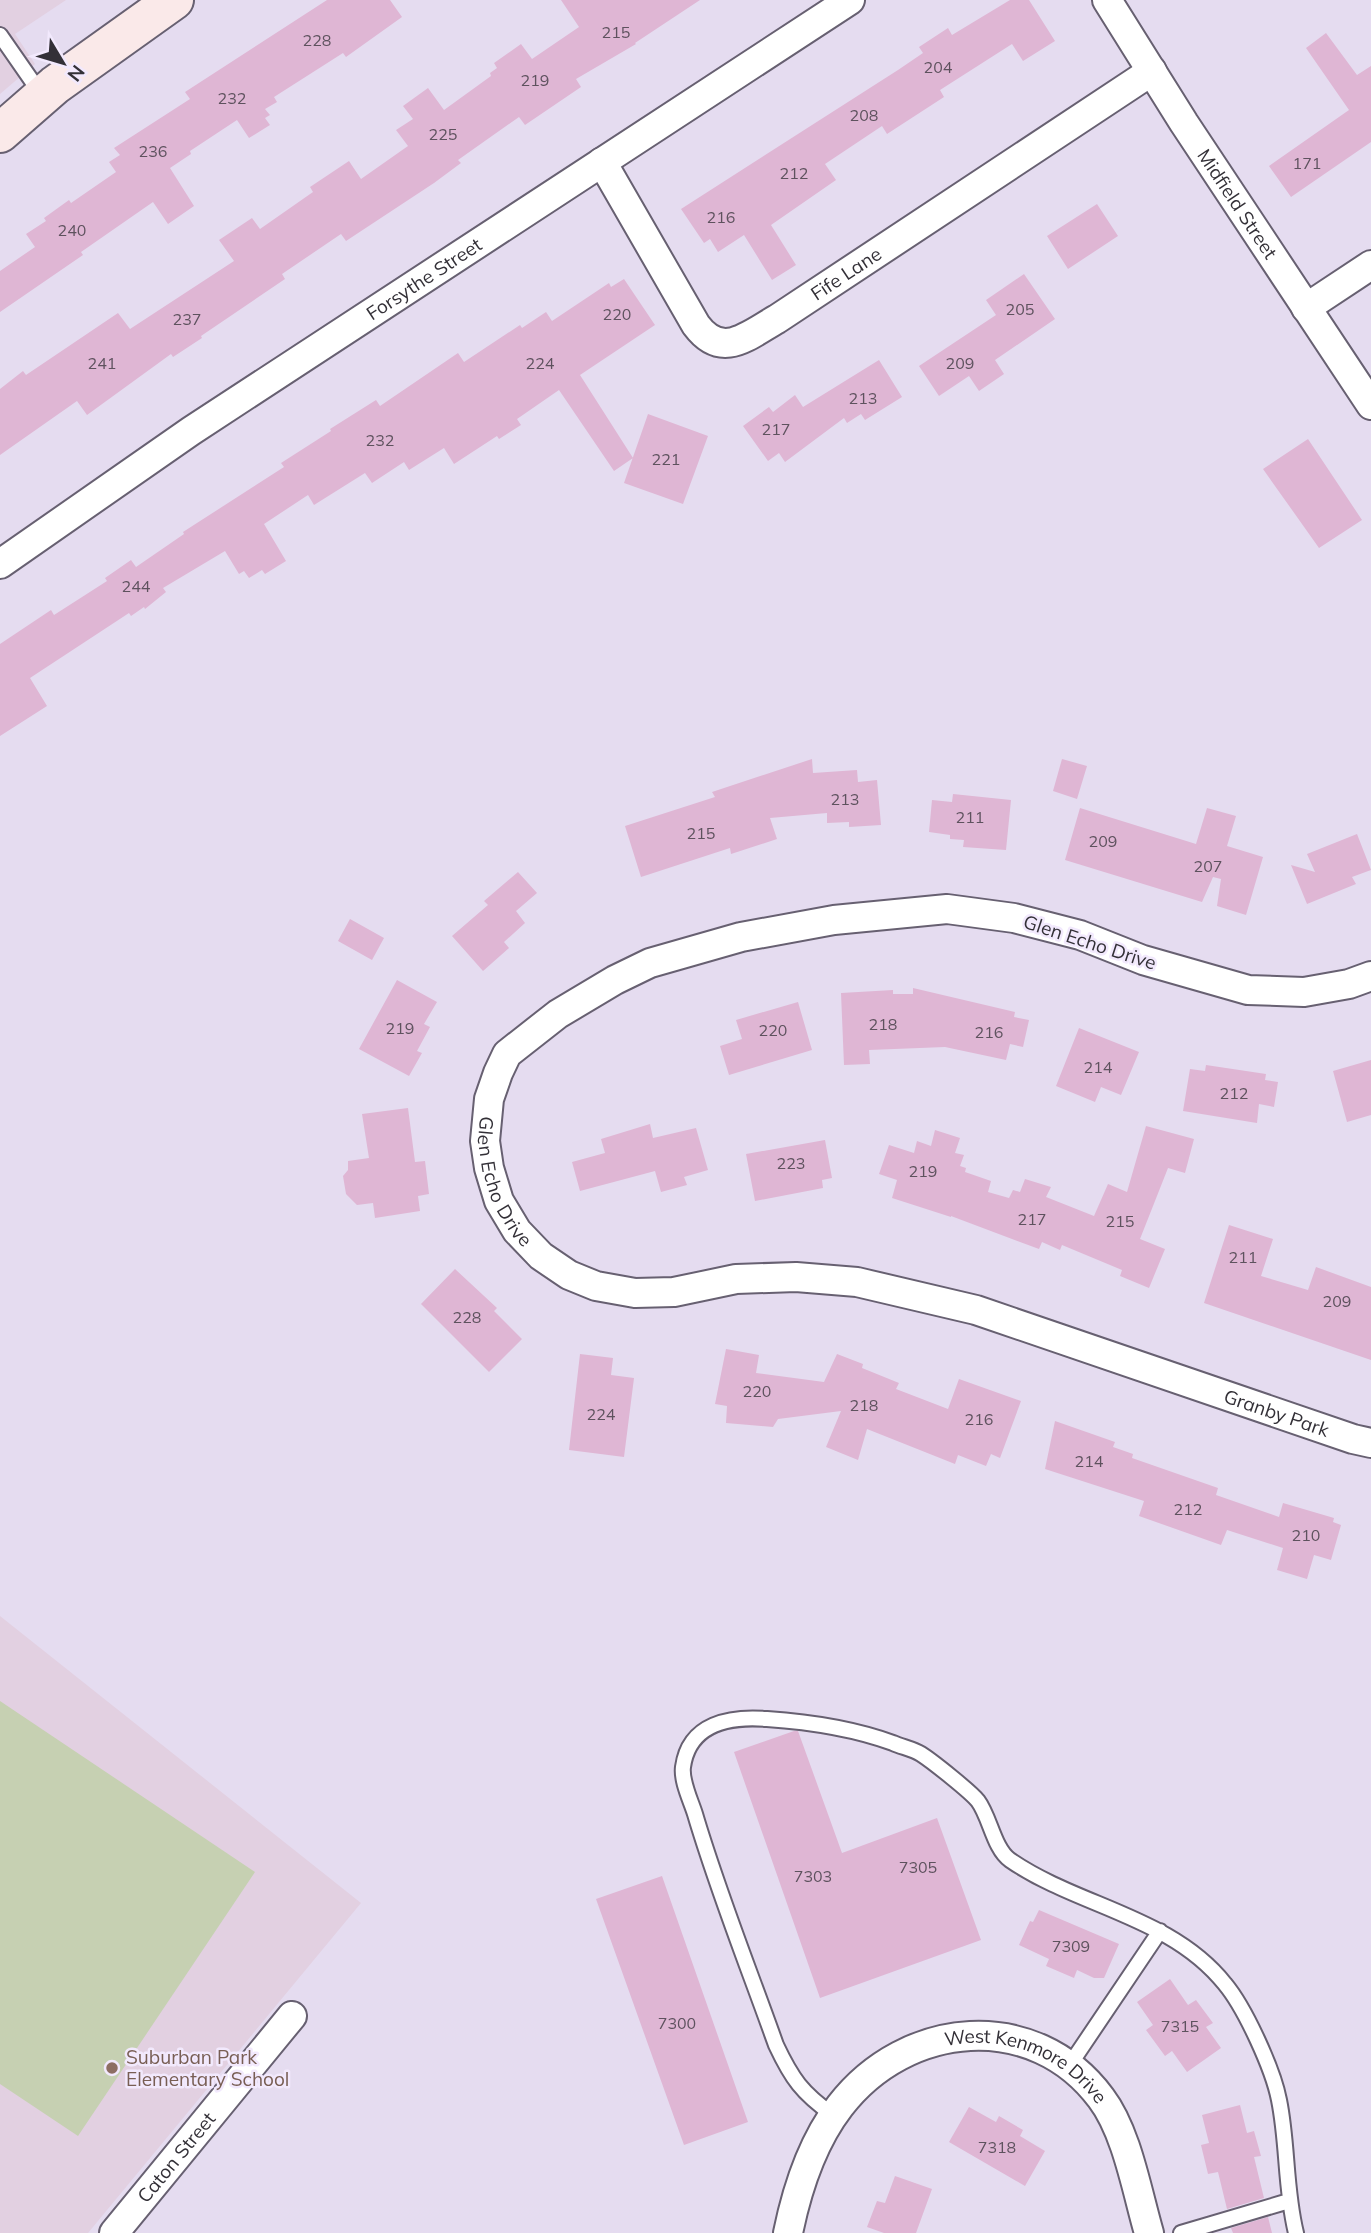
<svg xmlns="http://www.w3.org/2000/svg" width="1371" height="2233" font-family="Mulish,sans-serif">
<rect width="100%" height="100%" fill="#e5dcf0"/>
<path fill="#e2d0e1" d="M 0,0 L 66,0 L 15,34 L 35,64 L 0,94 Z
M 0,1616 L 361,1903 L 88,2233 L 0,2233 Z"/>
<path fill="#c6d0b2" d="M 0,1701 L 255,1872 L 78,2136 L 0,2084 Z"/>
<path fill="#dfb6d4" d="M 327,0 L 390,0 L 402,17 L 346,57 L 343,53 L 274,97 L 277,102 L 265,109 L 270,115 L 265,118 L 270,125 L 249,138 L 237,120 L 190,151 L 191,154 L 170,168 L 194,206 L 168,224 L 153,202 L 81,252 L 83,255 L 0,312 L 0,271 L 35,247 L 26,234 L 46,221 L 44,218 L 69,200 L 71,203 L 116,172 L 109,162 L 120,155 L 114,148 L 190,99 L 185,92 Z
M 561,0 L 700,0 L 635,43 L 636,44 L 576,79 L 581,87 L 525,125 L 519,117 L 458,160 L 461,163 L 434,183 L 346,241 L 341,234 L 282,274 L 285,279 L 201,336 L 202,338 L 173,357 L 171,354 L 87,415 L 77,401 L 0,455 L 0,389 L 23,371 L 26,375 L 118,313 L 130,329 L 234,261 L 219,240 L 252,218 L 260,229 L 313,192 L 310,187 L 349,161 L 361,179 L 408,146 L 396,130 L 413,119 L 403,106 L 428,88 L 444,110 L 491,76 L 490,73 L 497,68 L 494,63 L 521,44 L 532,59 L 579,27 Z
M 1010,0 L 1029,0 L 1055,41 L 1023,61 L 1012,44 L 940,90 L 944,97 L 887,134 L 882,126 L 825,164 L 836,180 L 771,225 L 796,265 L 772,280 L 744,235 L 718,252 L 710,239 L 704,243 L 681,209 L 898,70 L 923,53 L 919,47 L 948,28 L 952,35 Z
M 1326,33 L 1357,75 L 1371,66 L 1371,142 L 1291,197 L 1269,166 L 1349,110 L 1306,48 Z
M 1097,204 L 1118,236 L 1068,269 L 1047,236 Z
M 1024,274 L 1055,319 L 995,360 L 1004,374 L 979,391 L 969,376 L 939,396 L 919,366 L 996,315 L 986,300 Z
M 624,279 L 655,325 L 580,375 L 633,458 L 614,471 L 559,390 L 517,419 L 521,425 L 499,439 L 497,436 L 454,464 L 444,448 L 409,470 L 404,462 L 372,483 L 365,473 L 314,505 L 308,495 L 264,524 L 286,561 L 265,574 L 262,570 L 249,578 L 244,571 L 239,574 L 225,551 L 163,588 L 166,592 L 145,609 L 144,607 L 131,616 L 129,613 L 30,678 L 47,706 L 0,736 L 0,644 L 51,610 L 54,615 L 107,581 L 105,578 L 131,560 L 136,567 L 184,534 L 183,532 L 284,467 L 281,463 L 331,431 L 330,429 L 376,400 L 380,406 L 458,353 L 464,362 L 520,325 L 522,328 L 546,312 L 552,321 L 609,283 L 611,287 Z
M 879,360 L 902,397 L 865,420 L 861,414 L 847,423 L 844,418 L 785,462 L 779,453 L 768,461 L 743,426 L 769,407 L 773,412 L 795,395 L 803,407 Z
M 648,414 L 708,436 L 683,504 L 624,483 Z
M 1308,439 L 1362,520 L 1319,548 L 1263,469 Z
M 812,759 L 813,773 L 857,770 L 858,782 L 877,780 L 881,825 L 849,827 L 849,822 L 827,823 L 827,813 L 770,818 L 777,839 L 731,854 L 730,848 L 641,877 L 625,826 L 715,797 L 712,792 Z
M 1062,759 L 1087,766 L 1077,799 L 1053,791 Z
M 953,794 L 1011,800 L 1006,850 L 963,847 L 964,840 L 950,839 L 950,835 L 929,832 L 932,800 L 952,802 Z
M 1080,808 L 1196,844 L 1207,808 L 1236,816 L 1227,846 L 1263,857 L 1246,915 L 1217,906 L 1221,879 L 1213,877 L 1202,902 L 1065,860 Z
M 1357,834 L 1371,870 L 1352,877 L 1356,884 L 1307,904 L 1291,865 L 1315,872 L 1307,854 Z
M 518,872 L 537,893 L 516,911 L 525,923 L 504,942 L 509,948 L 483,971 L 452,936 L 488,905 L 484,901 Z
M 350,919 L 384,938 L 372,960 L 338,941 Z
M 397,980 L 437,1002 L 424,1024 L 430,1027 L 417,1051 L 422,1053 L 409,1076 L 359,1049 Z
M 913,988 L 1015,1012 L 1014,1017 L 1029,1020 L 1023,1047 L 1010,1044 L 1006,1060 L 945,1047 L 869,1050 L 870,1064 L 844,1065 L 841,993 L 893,990 L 893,994 L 913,994 Z
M 798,1002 L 812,1050 L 729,1075 L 720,1046 L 742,1039 L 736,1020 Z
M 1079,1028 L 1139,1052 L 1121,1095 L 1101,1087 L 1095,1102 L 1056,1086 Z
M 1371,1060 L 1371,1115 L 1347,1122 L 1333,1071 Z
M 1206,1065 L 1266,1074 L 1265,1080 L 1278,1082 L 1274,1107 L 1259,1104 L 1257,1123 L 1183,1111 L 1190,1069 L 1205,1071 Z
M 408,1108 L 415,1162 L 425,1161 L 429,1194 L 418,1196 L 420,1211 L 375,1218 L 373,1203 L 357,1205 L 346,1194 L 343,1176 L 348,1170 L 348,1161 L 369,1158 L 362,1114 Z
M 650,1124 L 653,1138 L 696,1128 L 708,1170 L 684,1177 L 687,1185 L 661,1192 L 655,1171 L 580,1191 L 572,1162 L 605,1153 L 601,1139 Z
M 1146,1126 L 1194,1139 L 1185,1173 L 1168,1168 L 1140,1239 L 1165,1249 L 1149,1288 L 1120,1276 L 1122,1270 L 1062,1245 L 1060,1250 L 1042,1242 L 1039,1249 L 951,1216 L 951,1217 L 892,1198 L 897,1180 L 879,1174 L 889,1145 L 914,1153 L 917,1141 L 931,1146 L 935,1130 L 960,1138 L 955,1153 L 964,1155 L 960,1166 L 966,1168 L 965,1172 L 991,1181 L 988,1192 L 1009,1198 L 1013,1190 L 1020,1192 L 1025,1179 L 1051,1187 L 1046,1197 L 1094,1216 L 1108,1184 L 1127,1192 Z
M 825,1140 L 832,1178 L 822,1180 L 823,1188 L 755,1201 L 746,1154 Z
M 1229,1225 L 1273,1239 L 1261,1276 L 1308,1290 L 1316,1267 L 1371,1287 L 1371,1360 L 1204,1303 Z
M 455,1269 L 497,1308 L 494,1311 L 522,1339 L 489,1372 L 421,1304 Z
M 726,1349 L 759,1355 L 756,1373 L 824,1382 L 837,1354 L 863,1364 L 862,1368 L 899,1383 L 896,1389 L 948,1409 L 959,1379 L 1021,1401 L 1000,1458 L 991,1454 L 986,1466 L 958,1455 L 955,1464 L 867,1429 L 858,1460 L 826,1447 L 841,1411 L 778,1419 L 773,1427 L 726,1423 L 727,1406 L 715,1404 Z
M 580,1354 L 613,1358 L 611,1375 L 634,1378 L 624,1457 L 569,1450 Z
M 1055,1421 L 1115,1442 L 1113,1447 L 1133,1454 L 1132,1458 L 1218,1488 L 1216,1495 L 1279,1517 L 1283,1503 L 1334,1518 L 1333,1522 L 1341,1525 L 1331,1560 L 1314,1555 L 1307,1579 L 1277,1570 L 1283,1548 L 1227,1530 L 1221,1545 L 1139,1516 L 1144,1501 L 1045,1469 Z
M 794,1731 L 798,1731 L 842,1853 L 937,1818 L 981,1940 L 820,1998 L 734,1752 Z
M 662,1876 L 748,2122 L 684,2145 L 596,1899 Z
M 1039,1910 L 1119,1944 L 1104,1978 L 1094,1978 L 1077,1970 L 1074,1978 L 1046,1966 L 1049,1959 L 1019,1945 L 1030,1921 L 1033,1922 Z
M 1170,1979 L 1188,2005 L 1196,2000 L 1213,2023 L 1206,2027 L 1221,2048 L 1187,2072 L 1172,2051 L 1165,2056 L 1146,2030 L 1153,2025 L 1137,2002 Z
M 1240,2105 L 1247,2133 L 1254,2131 L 1261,2156 L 1254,2157 L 1264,2198 L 1227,2209 L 1218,2172 L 1208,2174 L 1201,2145 L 1209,2143 L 1202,2115 Z
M 969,2107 L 996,2122 L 999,2116 L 1023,2130 L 1020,2136 L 1045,2151 L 1025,2186 L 949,2142 Z
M 895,2176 L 932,2189 L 916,2233 L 884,2233 L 867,2227 L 877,2201 L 885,2203 Z
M 1268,2217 L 1272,2233 L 1233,2233 L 1231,2228 Z"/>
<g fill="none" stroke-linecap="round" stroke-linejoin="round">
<g stroke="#676071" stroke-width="18">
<path id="lane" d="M 0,35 L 41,94
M 1069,2066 L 1160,1931
M 833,2115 C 802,2093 792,2079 776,2045 C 749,1969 718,1892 695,1814 C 691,1801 681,1781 683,1767 C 689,1723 730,1716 767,1719 C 811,1722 852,1728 893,1743 C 902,1747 913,1749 921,1754 C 932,1761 971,1792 978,1801 C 990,1817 994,1849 1010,1860 C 1078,1907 1171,1916 1225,1984 C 1245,2008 1273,2069 1279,2100 C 1288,2144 1285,2189 1296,2233
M 1181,2233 L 1289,2201"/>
</g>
<g stroke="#676071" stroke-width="32">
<g id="street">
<path id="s1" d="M 1107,0 L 1184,123 L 1371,405"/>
<path id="s2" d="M 602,162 L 696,325 C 722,360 747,336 777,319 L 1152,71"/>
<path d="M 1306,308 L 1371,265"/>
<path id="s3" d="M 0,564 L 191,431 L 850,0"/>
<path id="s4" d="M 1371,976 L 1349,984 L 1304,992 L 1248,990 L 1143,960 L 1080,935 L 1014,918 L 947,909 L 834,920 L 741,937 L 650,963 L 615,980 L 558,1014 L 507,1054 L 498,1073 L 489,1099 L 485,1141 L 489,1168 L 499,1201 L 517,1231 L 541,1256 L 569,1275 L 596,1286 L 635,1293 L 674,1292 L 736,1279 L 796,1277 L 857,1282 L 976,1310 L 1353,1439 L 1371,1443"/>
<path id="s5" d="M 114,2233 L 292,2016"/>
<path id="s6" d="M 788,2233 C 797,2189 813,2141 840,2106 C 906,2020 1034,2008 1101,2098 C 1127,2132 1137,2192 1149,2233"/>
</g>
</g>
<g stroke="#676071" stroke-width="42">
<path id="secondary" d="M 0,133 L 55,85 L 174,0"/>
</g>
<use href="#lane" stroke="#fff" stroke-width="14"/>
<use href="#street" stroke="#fff" stroke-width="28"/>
<use href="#secondary" stroke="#fae9e9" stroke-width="38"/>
</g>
<circle fill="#8d6e63" stroke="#f2e9fd" stroke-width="2.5" cx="112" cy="2068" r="7"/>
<g text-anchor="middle" stroke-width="5" stroke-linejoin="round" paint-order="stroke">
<g font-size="16" fill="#5e525e">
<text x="616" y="38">215</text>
<text x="317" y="46">228</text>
<text x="938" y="73">204</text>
<text x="535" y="86">219</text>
<text x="232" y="104">232</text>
<text x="864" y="121">208</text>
<text x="443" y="140">225</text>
<text x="153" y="157">236</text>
<text x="1307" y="169">171</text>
<text x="794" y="179">212</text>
<text x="721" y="223">216</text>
<text x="72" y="236">240</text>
<text x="1020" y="315">205</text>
<text x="617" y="320">220</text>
<text x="187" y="325">237</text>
<text x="102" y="369">241</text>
<text x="540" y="369">224</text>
<text x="960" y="369">209</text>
<text x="863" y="404">213</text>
<text x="776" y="435">217</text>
<text x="380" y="446">232</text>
<text x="666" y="465">221</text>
<text x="136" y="592">244</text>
<text x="845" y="805">213</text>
<text x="970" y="823">211</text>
<text x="701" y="839">215</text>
<text x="1103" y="847">209</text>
<text x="1208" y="872">207</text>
<text x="883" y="1030">218</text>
<text x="400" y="1034">219</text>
<text x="773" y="1036">220</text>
<text x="989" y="1038">216</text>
<text x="1098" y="1073">214</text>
<text x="1234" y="1099">212</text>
<text x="791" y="1169">223</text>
<text x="923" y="1177">219</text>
<text x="1032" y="1225">217</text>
<text x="1120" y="1227">215</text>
<text x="1243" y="1263">211</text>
<text x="1337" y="1307">209</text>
<text x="467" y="1323">228</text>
<text x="757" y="1397">220</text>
<text x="864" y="1411">218</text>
<text x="601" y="1420">224</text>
<text x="979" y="1425">216</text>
<text x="1089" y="1467">214</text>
<text x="1188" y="1515">212</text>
<text x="1306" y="1541">210</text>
<text x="918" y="1873">7305</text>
<text x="813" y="1882">7303</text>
<text x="1071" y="1952">7309</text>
<text x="677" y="2029">7300</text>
<text x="1180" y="2032">7315</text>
<text x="997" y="2153">7318</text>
</g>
<g font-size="19" fill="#333037" stroke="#f2e9fd">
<text dy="7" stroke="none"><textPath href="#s1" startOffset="242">Midfield Street</textPath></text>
<text dy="7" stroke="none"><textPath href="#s2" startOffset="364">Fife Lane</textPath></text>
<text dy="7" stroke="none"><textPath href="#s3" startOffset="511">Forsythe Street</textPath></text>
<text transform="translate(1090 942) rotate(18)" y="7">Glen Echo Drive</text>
<text dy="7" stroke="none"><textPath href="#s4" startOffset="1046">Glen Echo Drive</textPath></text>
<text dy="7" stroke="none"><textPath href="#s4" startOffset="1899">Granby Park</textPath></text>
<text dy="7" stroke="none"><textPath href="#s6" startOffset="355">West Kenmore Drive</textPath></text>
<text dy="7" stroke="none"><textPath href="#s5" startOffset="98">Caton Street</textPath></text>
</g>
<g font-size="19" fill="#785e54" stroke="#f2e9fd" text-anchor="start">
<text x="126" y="2064">Suburban Park<tspan x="126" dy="22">Elementary School</tspan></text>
</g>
</g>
<g transform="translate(63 63) rotate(128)" stroke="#f2e9fd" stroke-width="5" paint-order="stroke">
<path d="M0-5L12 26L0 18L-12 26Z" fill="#333037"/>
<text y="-10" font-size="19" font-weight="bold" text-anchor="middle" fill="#333037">N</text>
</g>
</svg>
